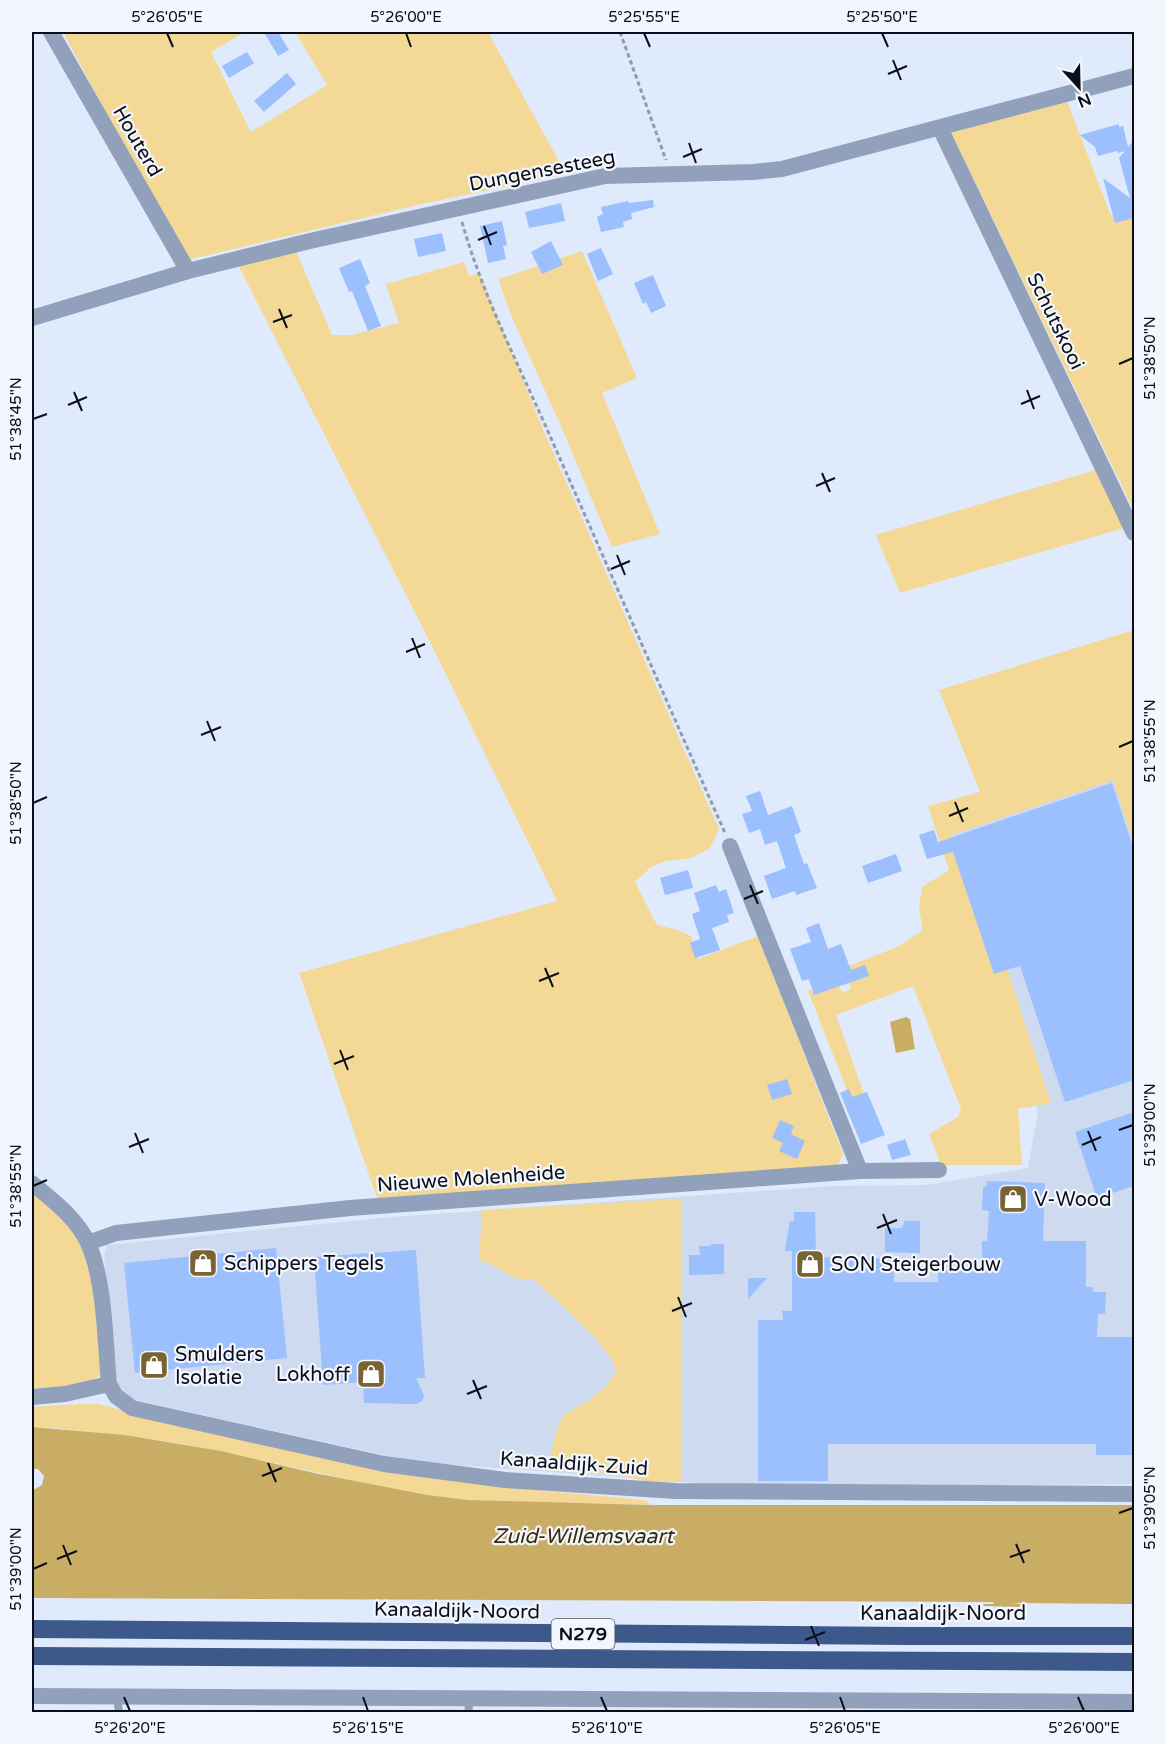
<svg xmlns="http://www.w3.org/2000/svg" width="1166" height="1744" font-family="'Varela Round',sans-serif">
<rect width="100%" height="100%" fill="#dfeafc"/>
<path fill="#cddaf0" d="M 1121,771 L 1134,807 L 1134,1484 L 753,1487 L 416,1462 L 131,1399 L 117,1383 L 104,1256 L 107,1245 L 392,1217 L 832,1186 L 927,1185 L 1028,1168 L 1038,1111 L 944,819 Z"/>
<path fill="#f4d996" d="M 63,32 L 245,32 L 211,52 L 251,132 L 327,85 L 295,32 L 488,32 L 566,174 L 417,205 L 187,260 L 116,132 Z
M 1067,101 L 1111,216 L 1134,210 L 1134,511 L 951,132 Z
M 295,249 L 332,335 L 352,335 L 399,323 L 386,284 L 464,262 L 469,276 L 479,273 L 545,434 L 719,829 L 710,848 L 692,858 L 666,861 L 651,867 L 635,882 L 657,925 L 678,930 L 691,936 L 698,959 L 758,936 L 843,1154 L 837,1167 L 377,1198 L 299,973 L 557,901 L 434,650 L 237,263 Z
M 582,251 L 637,378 L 602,393 L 660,534 L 612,547 L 560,424 L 513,320 L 498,279 Z
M 1095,470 L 1124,528 L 900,593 L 876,535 Z
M 1134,630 L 1134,845 L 1113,780 L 951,835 L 993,926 L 1051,1103 L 1018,1109 L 1022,1165 L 941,1165 L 929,1134 L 958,1117 L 961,1109 L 913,986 L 836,1015 L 869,1108 L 856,1113 L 808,991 L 838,981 L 842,993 L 851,989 L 844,968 L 897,947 L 923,930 L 919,909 L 922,887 L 949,870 L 928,806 L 980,792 L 939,690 Z
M 32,1187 C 45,1202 62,1215 73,1231 C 97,1265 97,1335 101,1376 L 78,1385 L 32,1391 Z
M 681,1199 L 681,1482 L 651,1482 L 610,1474 L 547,1471 L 557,1428 L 565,1414 L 590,1400 L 607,1385 L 617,1371 L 610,1357 L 592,1334 L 536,1281 C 529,1279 522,1280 516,1278 C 502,1274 493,1262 479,1261 L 482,1210 Z
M 78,1404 L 98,1404 L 226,1435 L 502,1487 L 644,1500 L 651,1505 C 576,1501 499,1508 425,1495 C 313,1475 204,1441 90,1432 C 71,1430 51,1427 32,1427 L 32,1407 Z
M 459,1709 L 461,1712 L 199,1712 Z"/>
<path fill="#caad64" d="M 906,1017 L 910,1019 L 915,1049 L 896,1053 L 890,1022 Z
M 32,1427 L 125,1435 L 221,1451 L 314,1473 L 427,1495 L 468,1500 L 651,1505 L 1134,1505 L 1134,1604 L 1012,1603 L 1022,1604 L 1020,1607 L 984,1606 L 983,1604 L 994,1604 L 993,1602 L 32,1598 L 32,1489 L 35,1489 L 42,1485 L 44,1476 L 38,1469 L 32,1469 Z"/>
<path fill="#9cbffe" d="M 264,32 L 278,32 L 289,50 L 278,56 Z
M 247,52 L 254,63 L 229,78 L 222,66 Z
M 287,73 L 296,84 L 264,112 L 254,101 Z
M 1119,124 L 1119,127 L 1123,126 L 1128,147 L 1134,140 L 1134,199 L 1132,199 L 1134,201 L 1134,218 L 1115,223 L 1103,178 L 1130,198 L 1119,158 L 1125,151 L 1118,153 L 1117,151 L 1098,156 L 1095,147 L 1080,135 Z
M 653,200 L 654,207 L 631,213 L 632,219 L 623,222 L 624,227 L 601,232 L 597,217 L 603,214 L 601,207 L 628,201 L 629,203 Z
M 561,203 L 565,221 L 529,228 L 525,212 Z
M 502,221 L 507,245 L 503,246 L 506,259 L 488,263 L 480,226 Z
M 442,233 L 446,251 L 418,257 L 414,239 Z
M 551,241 L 563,265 L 542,274 L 531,252 Z
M 601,248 L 613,274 L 598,281 L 587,254 Z
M 360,259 L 370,283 L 365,286 L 381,326 L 368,331 L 352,291 L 349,292 L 339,268 Z
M 653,275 L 666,306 L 651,313 L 646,302 L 643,304 L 634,283 Z
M 1112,783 L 1134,850 L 1134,1080 L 1065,1102 L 1020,966 L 994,974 L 953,852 L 927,859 L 919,835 L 934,830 L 938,842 Z
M 760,791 L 768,815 L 792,806 L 801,832 L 794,835 L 804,864 L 807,863 L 817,888 L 796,895 L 795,891 L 772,899 L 764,876 L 786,868 L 777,841 L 765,845 L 760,829 L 749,833 L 742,814 L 752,811 L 746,796 Z
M 896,854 L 902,871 L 868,883 L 862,866 Z
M 688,870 L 693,888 L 665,895 L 660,878 Z
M 716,885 L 719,892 L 726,889 L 734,913 L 727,915 L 729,922 L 712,928 L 720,950 L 695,958 L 690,943 L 700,939 L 692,914 L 700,911 L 694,893 Z
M 819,923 L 828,949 L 841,944 L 851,970 L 865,965 L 869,976 L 814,995 L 809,979 L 802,981 L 790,949 L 811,942 L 806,928 Z
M 787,1079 L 792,1094 L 772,1100 L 767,1085 Z
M 849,1089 L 852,1097 L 867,1092 L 885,1135 L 861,1144 L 840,1093 Z
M 1134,1112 L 1134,1186 L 1097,1198 L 1075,1132 Z
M 780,1120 L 794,1126 L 791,1134 L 805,1141 L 797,1159 L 779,1151 L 783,1143 L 772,1138 Z
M 905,1139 L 911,1155 L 892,1160 L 887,1145 Z
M 987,1181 L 1045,1183 L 1043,1241 L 1086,1241 L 1086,1287 L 1093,1287 L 1093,1292 L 1106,1292 L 1105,1314 L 1098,1314 L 1097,1337 L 1134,1337 L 1134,1455 L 1096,1455 L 1096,1444 L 828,1444 L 828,1481 L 758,1481 L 758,1320 L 783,1320 L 782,1311 L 792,1311 L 792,1251 L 785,1251 L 790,1221 L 794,1221 L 794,1212 L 815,1212 L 816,1257 L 894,1259 L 894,1282 L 938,1282 L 938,1270 L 982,1270 L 982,1241 L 987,1241 L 989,1211 L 982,1210 L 983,1187 L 986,1187 Z
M 905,1221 L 920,1221 L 920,1253 L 885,1252 L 885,1228 L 902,1228 Z
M 711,1244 L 724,1244 L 724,1274 L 689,1275 L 689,1255 L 700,1255 L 699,1246 L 711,1246 Z
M 276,1248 L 287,1358 L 135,1373 L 124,1263 Z
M 416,1250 L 425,1378 L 416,1378 L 424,1395 L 422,1401 L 416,1404 L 364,1403 L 363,1382 L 323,1385 L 314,1257 Z
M 748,1278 L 767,1278 L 748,1299 Z"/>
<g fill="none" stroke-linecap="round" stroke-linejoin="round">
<path stroke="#929baa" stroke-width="3" stroke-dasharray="4.5 3" stroke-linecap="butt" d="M 620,32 L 666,160
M 462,222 C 484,300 522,371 554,445 C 611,574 668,704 725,833"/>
<path stroke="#91a1bc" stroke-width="8" d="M 117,1697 L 119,1712
M 468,1698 L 469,1712"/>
<path stroke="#91a1bc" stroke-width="16" d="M 51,32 L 188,271
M 940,128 L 1134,533
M 32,318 L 188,271 L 310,241 L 605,176 L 753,172 L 782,169 L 1134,76
M 860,1171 L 939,1170
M 32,1183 C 52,1200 76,1217 88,1243 C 105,1281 105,1341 109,1384 L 116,1396 L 132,1408 L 384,1464 L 505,1480 L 676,1491 L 1134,1494
M 88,1243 L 116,1233 L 350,1208 L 860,1171 L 730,846
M 32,1397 L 65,1394 L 109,1384
M 32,1696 L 1134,1702"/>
<path stroke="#3d598c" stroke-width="18" d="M 32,1629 L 905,1636 L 1134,1636
M 32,1656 L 1134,1662"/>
</g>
<path fill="none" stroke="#090e18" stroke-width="2" d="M 167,33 L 173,47M 406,33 L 411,47M 644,33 L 650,47M 882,33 L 888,47M 893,60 L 901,80M 888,74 L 907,66M 689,143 L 696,163M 683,157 L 702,149M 484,226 L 491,245M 478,240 L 497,232M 279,309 L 287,328M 273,322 L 292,315M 1119,364 L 1133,358M 1027,390 L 1034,409M 74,392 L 82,411M 1021,404 L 1040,396M 68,405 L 87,397M 33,419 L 47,414M 822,473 L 830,492M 816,486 L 835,478M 617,555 L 625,575M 611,569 L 630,561M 412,638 L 420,658M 406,652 L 425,644M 207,721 L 215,741M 201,735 L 221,727M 1119,747 L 1133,741M 955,802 L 963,822M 33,803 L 47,797M 949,816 L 968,808M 750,885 L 758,904M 744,899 L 763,891M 545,968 L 553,987M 539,981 L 559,973M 340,1050 L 348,1070M 334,1064 L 354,1056M 1119,1130 L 1133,1125M 1088,1131 L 1096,1151M 135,1133 L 143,1153M 1082,1145 L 1101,1137M 129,1147 L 149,1139M 33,1186 L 47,1180M 883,1214 L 891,1234M 877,1228 L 897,1220M 678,1297 L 686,1317M 672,1311 L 692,1303M 473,1380 L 481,1399M 467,1394 L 487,1386M 268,1463 L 276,1482M 262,1476 L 282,1468M 1119,1513 L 1133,1508M 1016,1544 L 1024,1563M 63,1545 L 71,1565M 1010,1557 L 1030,1550M 57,1559 L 77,1551M 33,1569 L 47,1563M 811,1626 L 819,1646M 805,1640 L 825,1632M 124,1697 L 130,1711M 363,1697 L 368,1711M 601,1697 L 607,1711M 840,1697 L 845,1711M 1078,1697 L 1084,1711"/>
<defs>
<g id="shop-square" transform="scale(1.5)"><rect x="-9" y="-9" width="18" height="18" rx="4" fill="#786433" stroke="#f3f6fd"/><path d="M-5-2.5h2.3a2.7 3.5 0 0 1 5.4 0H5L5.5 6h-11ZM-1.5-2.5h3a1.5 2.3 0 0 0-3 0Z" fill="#fff"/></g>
</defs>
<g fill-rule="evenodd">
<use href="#shop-square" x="1013" y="1199"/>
<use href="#shop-square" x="203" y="1263"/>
<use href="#shop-square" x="810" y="1264"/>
<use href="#shop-square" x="154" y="1365"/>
<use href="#shop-square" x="371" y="1374"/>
</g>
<g text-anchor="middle" stroke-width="4.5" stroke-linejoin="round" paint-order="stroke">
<rect fill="#f3f6fd" stroke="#4f545d" stroke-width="1.5" x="551.5" y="1619" width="63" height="30" rx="4.5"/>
<g font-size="18" font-weight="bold" fill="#090e18">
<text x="583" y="1640">N279</text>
</g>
<g font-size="20" fill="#090e18" stroke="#f3f6fd">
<text transform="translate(138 141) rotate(60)" y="7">Houterd</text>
<text transform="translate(542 170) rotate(-11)" y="7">Dungensesteeg</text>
<text transform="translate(1056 321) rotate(64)" y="7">Schutskooi</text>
<text transform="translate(471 1178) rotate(-4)" y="7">Nieuwe Molenheide</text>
<text transform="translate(574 1463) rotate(4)" y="7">Kanaaldijk-Zuid</text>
<text transform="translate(457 1610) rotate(1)" y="7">Kanaaldijk-Noord</text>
<text x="943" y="1620">Kanaaldijk-Noord</text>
</g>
<g font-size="20" fill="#090e18" stroke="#f3f6fd" text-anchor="start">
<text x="1034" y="1206">V-Wood</text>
<text x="224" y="1270">Schippers Tegels</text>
<text x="831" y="1271">SON Steigerbouw</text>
<text x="175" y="1361">Smulders<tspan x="175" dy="23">Isolatie</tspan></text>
<text x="350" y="1381" text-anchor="end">Lokhoff</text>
</g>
<g font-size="21" font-style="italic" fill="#372b0a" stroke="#f3f6fd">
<text x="583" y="1543">Zuid-Willemsvaart</text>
</g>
</g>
<rect width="1166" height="1744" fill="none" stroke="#f3f6fd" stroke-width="66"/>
<g transform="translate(1079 87) rotate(158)" stroke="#f3f6fd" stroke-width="4.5" paint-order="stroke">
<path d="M0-4.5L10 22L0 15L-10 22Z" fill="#090e18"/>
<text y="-9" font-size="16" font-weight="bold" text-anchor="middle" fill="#090e18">N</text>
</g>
<rect x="33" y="33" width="1100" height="1678" fill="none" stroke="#090e18" stroke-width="2"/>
<g font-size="15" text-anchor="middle" fill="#090e18">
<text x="167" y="22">5°26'05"E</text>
<text x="406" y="22">5°26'00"E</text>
<text x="644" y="22">5°25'55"E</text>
<text x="882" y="22">5°25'50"E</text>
<text transform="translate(1150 358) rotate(-90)" y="5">51°38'50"N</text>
<text transform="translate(16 419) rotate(-90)" y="5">51°38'45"N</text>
<text transform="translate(1150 741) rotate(-90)" y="5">51°38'55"N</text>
<text transform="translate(16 803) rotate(-90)" y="5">51°38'50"N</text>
<text transform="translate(1150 1125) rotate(-90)" y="5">51°39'00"N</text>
<text transform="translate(16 1186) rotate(-90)" y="5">51°38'55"N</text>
<text transform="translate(1150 1508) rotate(-90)" y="5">51°39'05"N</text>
<text transform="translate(16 1569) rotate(-90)" y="5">51°39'00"N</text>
<text x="130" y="1733">5°26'20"E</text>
<text x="368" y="1733">5°26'15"E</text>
<text x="607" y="1733">5°26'10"E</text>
<text x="845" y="1733">5°26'05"E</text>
<text x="1084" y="1733">5°26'00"E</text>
</g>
</svg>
